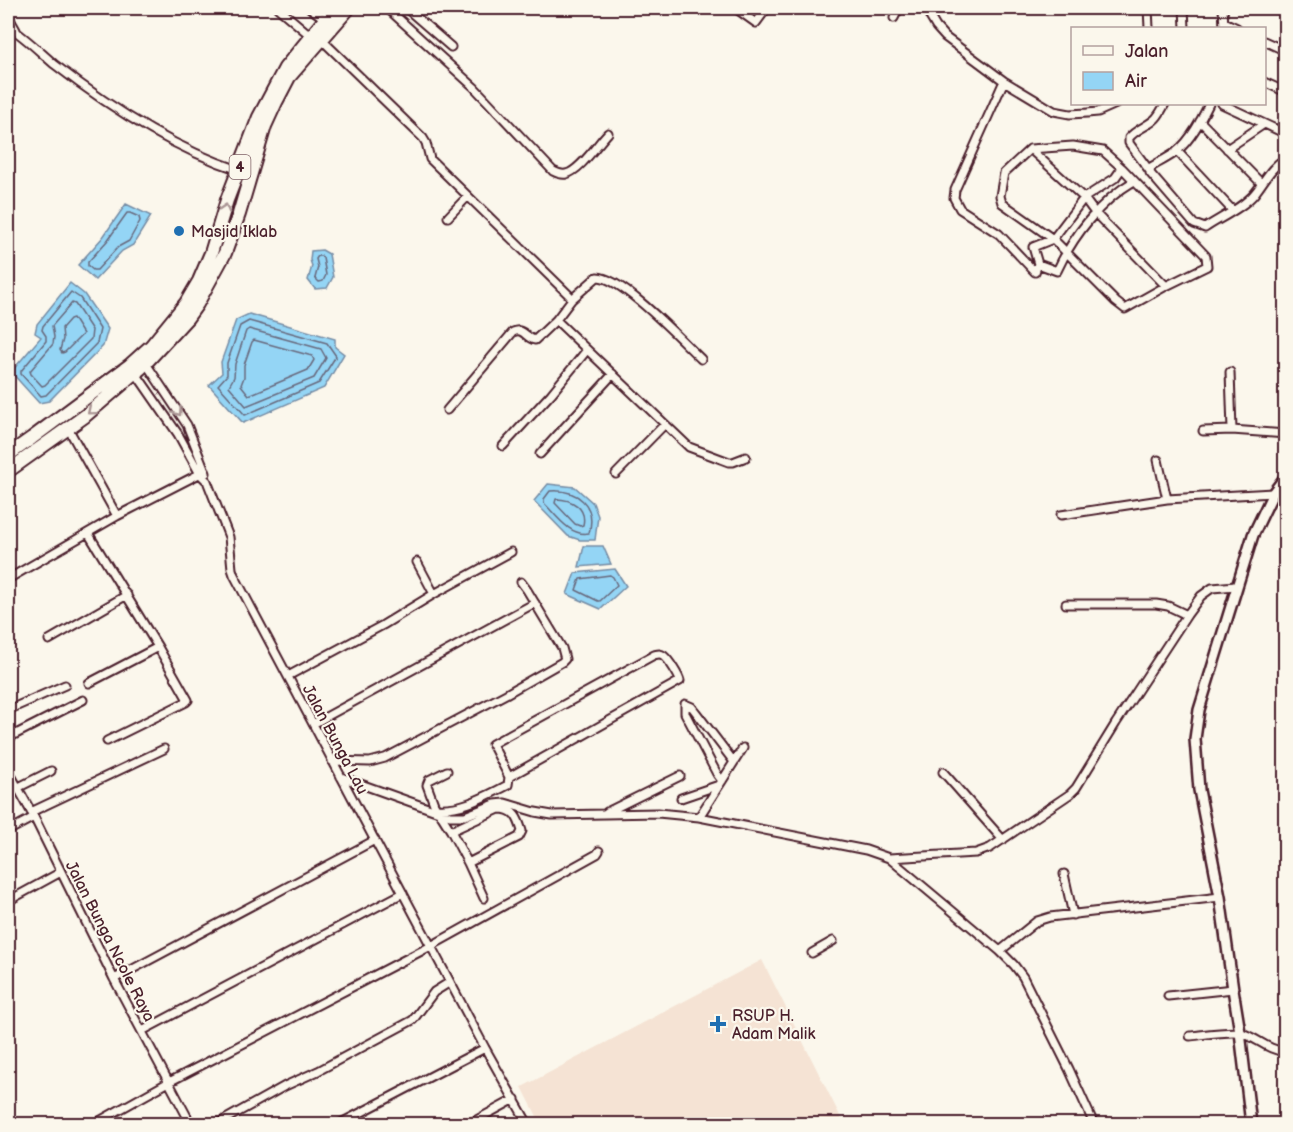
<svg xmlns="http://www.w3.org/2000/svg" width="1293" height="1132" font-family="'Balsamiq Sans',sans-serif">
<rect width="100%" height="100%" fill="#fbf7ec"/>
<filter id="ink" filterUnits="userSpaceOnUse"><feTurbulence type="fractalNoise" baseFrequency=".0167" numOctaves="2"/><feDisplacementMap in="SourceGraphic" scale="12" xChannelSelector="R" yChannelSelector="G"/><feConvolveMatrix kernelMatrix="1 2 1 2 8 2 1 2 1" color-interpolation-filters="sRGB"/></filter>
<g filter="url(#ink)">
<path fill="#f5e3d4" d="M 762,960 L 844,1124 L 541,1124 L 522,1087 Z"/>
<path fill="#94d5f5" stroke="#768ca4" stroke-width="1.5" d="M 126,204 L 151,216 L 133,245 L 122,251 L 95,280 L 78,265 L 103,237 Z
M 322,250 L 329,254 L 333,277 L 327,288 L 315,289 L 308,280 L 312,266 L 310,260 L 311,251 Z
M 70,283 L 84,294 L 108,329 L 103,346 L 49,401 L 39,403 L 11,372 L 41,337 L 35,333 L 37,324 Z
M 249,314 L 335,339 L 335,347 L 344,354 L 324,388 L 243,423 L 209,385 L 222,373 L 221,362 L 236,320 Z
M 548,484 L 575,487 L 593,503 L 598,516 L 595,540 L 580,540 L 568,536 L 534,501 Z
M 584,546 L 603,546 L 611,564 L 579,567 Z
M 615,569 L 626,586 L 601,609 L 567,594 L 575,573 Z"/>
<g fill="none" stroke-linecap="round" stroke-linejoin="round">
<path stroke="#68687c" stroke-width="1.5" d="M 127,213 L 130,213 L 139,217 L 140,221 L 129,241 L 118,247 L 97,270 L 93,270 L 88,266 L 88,262 L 107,241 Z
M 318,256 L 321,256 L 323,258 L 326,275 L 323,281 L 319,282 L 315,278 L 318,267 L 316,259 Z
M 71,292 L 80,298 L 100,329 L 97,343 L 46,395 L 41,396 L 21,374 L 21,371 L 46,341 L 46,336 L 42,330 L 43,326 Z
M 72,303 L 75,304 L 92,330 L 91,339 L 45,385 L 42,386 L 31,374 L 30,371 L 53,344 L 54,337 L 52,326 Z
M 73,318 L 83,334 L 65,352 L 62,353 L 60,350 L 63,339 L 62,328 L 70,319 Z
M 249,321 L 327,343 L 336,356 L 319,383 L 245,415 L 218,385 L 227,375 L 227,363 L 240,326 Z
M 249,329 L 321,349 L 326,358 L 314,378 L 246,406 L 229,386 L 234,377 L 235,364 L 246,331 Z
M 254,340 L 312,356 L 314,360 L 308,370 L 249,395 L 241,385 L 244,377 L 244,365 L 252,342 Z
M 550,491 C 577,489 597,505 589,533 C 570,537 556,515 544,503 L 544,499 Z
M 556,499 C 572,499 587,508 583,525 L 580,526 L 575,524 L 555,503 Z
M 610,575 L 613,577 L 617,585 L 600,601 L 598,601 L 576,590 L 580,579 Z"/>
<g stroke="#4a1f2b" stroke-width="11">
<path id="street" d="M 278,8 L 311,36
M 310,8 L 325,19
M 387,8 L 474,87 L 553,171 C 557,173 561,175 566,174 C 580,171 598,143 608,133
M 406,8 L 451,47
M 735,8 L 756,23 L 767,8
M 928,8 L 930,17 L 936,27 L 945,37 L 1004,81 L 1054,111 L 1070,114 L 1087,113 L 1098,112 L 1116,104
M 1148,8 L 1149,28
M 1184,8 L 1185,28
M 1223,8 L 1224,28
M 1285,8 L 1286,8
M 8,16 L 16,30
M 894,18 L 899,8
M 1224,22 L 1237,28
M 8,26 C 25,37 39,51 54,64 C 108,106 174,149 239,170
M 321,39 L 423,138 L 426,143 L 430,159 L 569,295 L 572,299 L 556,320 L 689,447 L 729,462 L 733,462 L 746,457
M 1264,41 L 1286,51
M 1004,81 L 955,190 L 954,198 L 960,209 L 999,234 L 1035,272 L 1038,264 L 1033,247 L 1053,239 L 1084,198 L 1115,178 L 1122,168
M 1264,82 L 1286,92
M 1209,104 C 1201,120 1191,140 1176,152 C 1168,158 1159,162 1151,167 L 1150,173 L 1194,224 L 1205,228 C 1220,218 1244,207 1255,193 C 1266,179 1270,168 1286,158
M 1222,104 L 1286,134
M 1200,121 L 1261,183
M 1073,146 L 1103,151 L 1122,168 L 1206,256 L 1207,266 L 1166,286 L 1125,309 L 1116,302 L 1053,239 L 1002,203 L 1000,196 L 1004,173 L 1030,149 Z
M 1030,149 L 1084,198 L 1095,213 L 1166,286
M 1227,149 L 1264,124
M 1177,151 L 1233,211
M 1149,170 L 1129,143 L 1129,138 C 1136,129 1146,127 1154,120 C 1159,116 1162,109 1165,104
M 448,217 L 468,196
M 1038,264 L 1057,271 C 1073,236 1100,201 1134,181
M 572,299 L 597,277 C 621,276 682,341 701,359
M 145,362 L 187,425 L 206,473
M 135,372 L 178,434 L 200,474 L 207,481 L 229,537 L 232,569 L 234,575 L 485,1048 L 528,1124
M 1230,372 L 1232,430
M 447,410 L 513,332 C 524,327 526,339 535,340 L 556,320
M 68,428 L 117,516
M 1203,431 L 1232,430 L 1286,434
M 503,446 L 551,394 L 587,350
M 540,454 L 613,374
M 1158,460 L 1167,499
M 616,474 L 665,424
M 1061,515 L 1167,499 L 1273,493
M 88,533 L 158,647 L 188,700 L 186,702 L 107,741
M 417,562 L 434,594
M 8,579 L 117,516 L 205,471
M 1066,604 L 1156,604 L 1168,606 L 1187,615
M 8,631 L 10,629
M 49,640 L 127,595
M 288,676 L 383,625 L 434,594 L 511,552
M 89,683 L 158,647
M 8,710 L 65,685
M 313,724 L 535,603
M 8,738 L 83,700
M 332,761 L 370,762 L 385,758 L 506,694 L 562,662 L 565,659 L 562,648 L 527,590 L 521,582
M 8,770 L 34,817 L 114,979 L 191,1124
M 447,771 L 429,780 L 427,785 L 434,804 L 451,831 L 468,863 L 484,898
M 943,772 L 1003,840
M 341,777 L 450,816 L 465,816 L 495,804 L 505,803 L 535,812 L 552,815 L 658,813 L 699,817 L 866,850 L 889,858 L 1000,951 L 1014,965 L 1023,977 L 1069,1069 L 1094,1124
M 722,781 L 717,774 L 685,713 L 685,704 L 692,707 L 734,762
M 17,788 L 51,771
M 681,798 L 719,785
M 436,808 C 461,810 482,798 504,787 L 508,785 L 509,777 L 492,744 L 654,655 C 658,654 660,653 664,656 C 669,660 679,676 680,681 L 509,777
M 31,812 L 164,749
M 607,812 L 680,776
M 699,817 L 743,748
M 8,831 L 34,817
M 451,831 L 499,809 C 515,809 518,818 522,831 L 519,837 L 468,863
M 889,858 L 976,853 L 990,848 L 1070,794 L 1076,788 L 1116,723 L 1187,615 L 1201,596 L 1212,588 L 1236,586
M 1064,874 L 1073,915
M 8,901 L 61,872
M 1000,951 L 1037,921 L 1050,917 L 1220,897
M 812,953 L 833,941
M 114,979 L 375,840
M 1168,996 L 1233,989
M 142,1031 L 403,893
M 1190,1036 C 1201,1035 1234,1030 1242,1033 C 1258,1039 1268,1050 1286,1052
M 94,1124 L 169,1082 L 431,946 L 597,854 L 599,851
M 217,1124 L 285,1086 L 318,1071 L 413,1020 L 434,992 L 450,982
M 339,1124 L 485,1048
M 469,1124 L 515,1099"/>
</g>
<g stroke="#4a1f2b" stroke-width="14">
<path id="secondary" d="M 1251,1124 L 1240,1032 L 1233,989 L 1220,897 L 1199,790 L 1195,739 L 1199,710 L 1253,535 L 1273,493 L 1286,476"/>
</g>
<g stroke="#4a1f2b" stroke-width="16">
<path id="highway" d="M 8,455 L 32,438 L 130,365 L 151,346 L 186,303 L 199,281 L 211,253 L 227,200 L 259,117 L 285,68 L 334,8
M 8,471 L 85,416 L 141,368 L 187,318 L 197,304 L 225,253 L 239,214 L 265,126 L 276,102 L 289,77 L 349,8"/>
</g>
<use href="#street" stroke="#fbf7ec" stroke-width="7"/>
<use href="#secondary" stroke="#fbf7ec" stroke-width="9"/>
<use href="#highway" stroke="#fbf7ec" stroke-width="12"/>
</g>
<defs><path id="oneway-chevron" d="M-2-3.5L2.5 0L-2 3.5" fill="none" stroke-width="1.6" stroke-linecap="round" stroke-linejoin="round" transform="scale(1.5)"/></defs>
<g stroke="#ab9695">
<use href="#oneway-chevron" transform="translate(225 208) rotate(-73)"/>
<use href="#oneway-chevron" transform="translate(91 411) rotate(140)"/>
<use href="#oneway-chevron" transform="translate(178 412) rotate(56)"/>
</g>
</g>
<g fill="#1f6fb2" stroke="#fbf7ec" stroke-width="2">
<circle cx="179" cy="231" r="6"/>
<path d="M715 1015h6v6h6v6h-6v6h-6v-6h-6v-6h6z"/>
</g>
<g text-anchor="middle" stroke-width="4.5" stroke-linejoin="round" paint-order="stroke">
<rect fill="#fbf7ec" stroke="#7f6065" stroke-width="1.5" x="229.5" y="155" width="21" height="24" rx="4.5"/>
<g font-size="15" font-weight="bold" fill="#4a1f2b">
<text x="240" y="172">4</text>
</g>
<g font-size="16" fill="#4a1f2b" stroke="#fbf7ec" text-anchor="start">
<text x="191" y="237">Masjid Iklab</text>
<text x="732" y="1021">RSUP H.<tspan x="732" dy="18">Adam Malik</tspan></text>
</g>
<g font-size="16" fill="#4a1f2b" stroke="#fbf7ec">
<text transform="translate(336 739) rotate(62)" y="6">Jalan Bunga Lau</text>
<text transform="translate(111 941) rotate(63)" y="6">Jalan Bunga Ncole Raya</text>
</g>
</g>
<rect width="1293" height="1132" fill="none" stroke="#fbf7ec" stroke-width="30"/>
<rect x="15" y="15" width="1263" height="1102" fill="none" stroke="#4a1f2b" stroke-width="2" filter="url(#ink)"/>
<rect x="1071" y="27" width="195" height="78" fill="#fbf7ec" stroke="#b4a19f" stroke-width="1.5"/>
<rect x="1083" y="46" width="30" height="9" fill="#fbf7ec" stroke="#b4a19f" stroke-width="1.5"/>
<text x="1125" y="57" font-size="18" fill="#4a1f2b">Jalan</text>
<rect x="1083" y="72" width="30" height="18" fill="#94d5f5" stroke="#b4a19f" stroke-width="1.5"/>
<text x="1125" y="87" font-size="18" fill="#4a1f2b">Air</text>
</svg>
